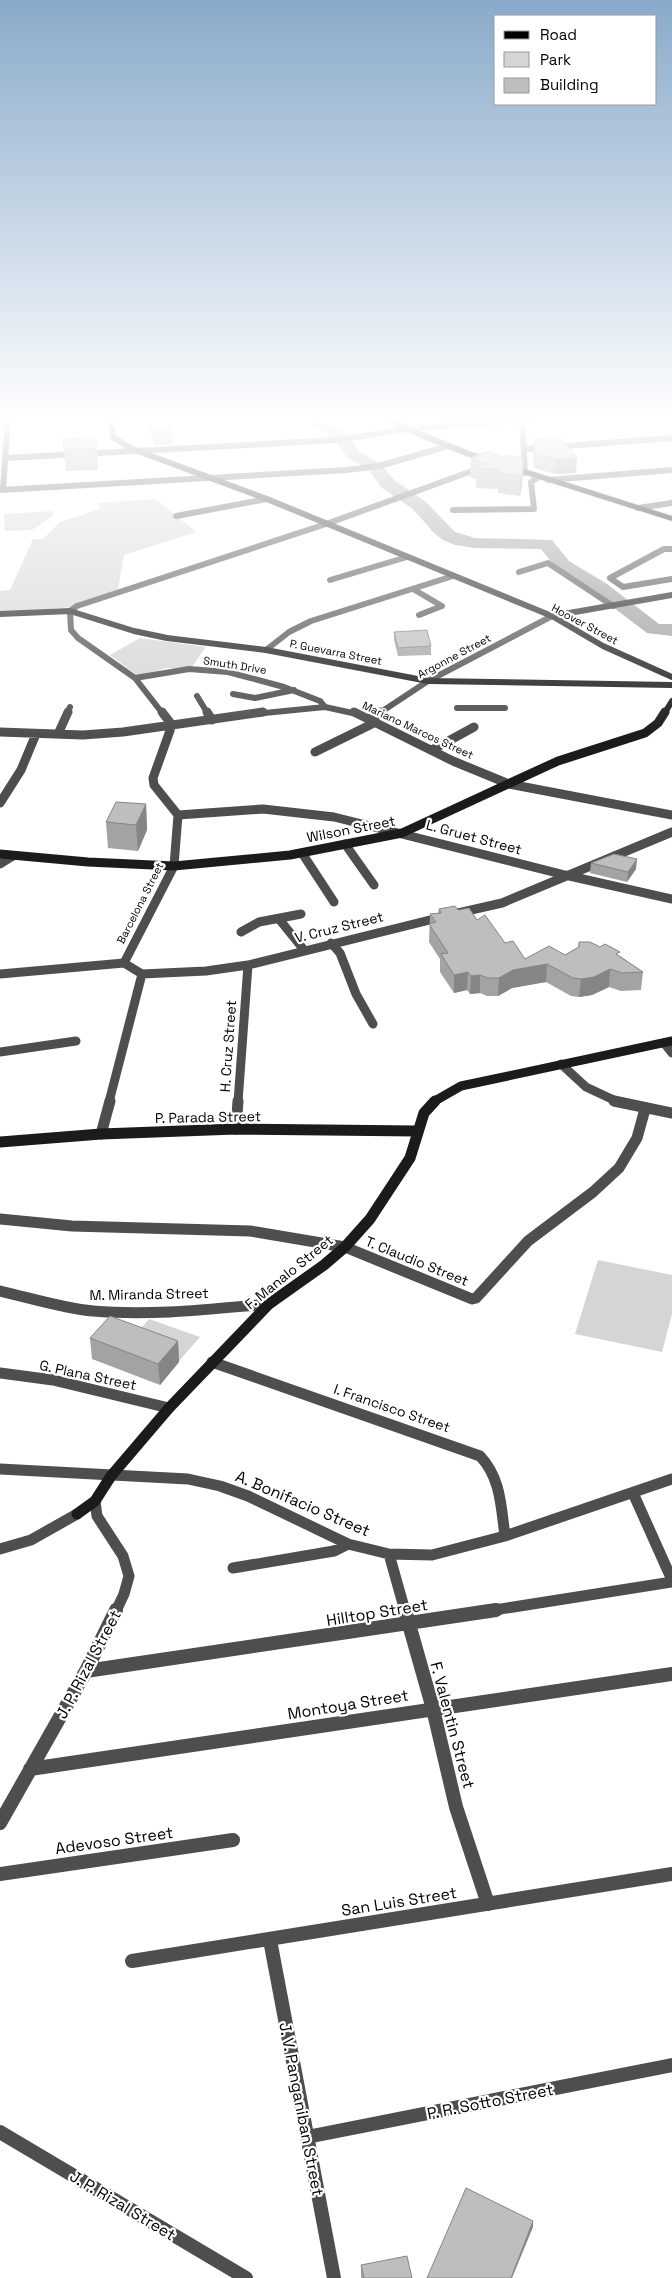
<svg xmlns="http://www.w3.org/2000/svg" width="672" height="2278" font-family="'Space Grotesk',sans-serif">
<rect width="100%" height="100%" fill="#fff"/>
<path fill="#d5d5d5" d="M 156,499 L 196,532 L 124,555 L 118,589 L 74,607 L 0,612 L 0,591 L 10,590 L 33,539 L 43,539 L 60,522 L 100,509 L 99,503 Z
M 52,511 L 54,515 L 32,530 L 5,531 L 4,514 Z
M 140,638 L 206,647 L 191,668 L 167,668 L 138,676 L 110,655 Z
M 598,1260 L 672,1275 L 672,1314 L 662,1352 L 575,1334 Z
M 149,1319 L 200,1337 L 179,1361 L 129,1342 Z"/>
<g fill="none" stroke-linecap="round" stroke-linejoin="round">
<path fill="#9c9c9c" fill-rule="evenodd" d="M 306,417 L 323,417 L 322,419 L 345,434 L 343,436 L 349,438 L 360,452 L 381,464 L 394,480 L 425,501 L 455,532 L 475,538 L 552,540 L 569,561 L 607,584 L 659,624 L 672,624 L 672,636 L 647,633 L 593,592 L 557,569 L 541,549 L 475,548 L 455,545 L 443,540 L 434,533 L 413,509 L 382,488 L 369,470 L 348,458 L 335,441 L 337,439 L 306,423 L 304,420 Z"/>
<g stroke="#dbdbdb" stroke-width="2">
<path id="primary" d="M 382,417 L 391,417 L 410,427 L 472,452 L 672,516 L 672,521 L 466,456 L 404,431 Z"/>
</g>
<path stroke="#4e4e4e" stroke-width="6" d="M 522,417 L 525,473
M 525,449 L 672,438
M 5,458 L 337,440 L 407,429 L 562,417
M 548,480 L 672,470
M 0,490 L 347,470 L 379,466 L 448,446
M 3,490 L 8,417
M 638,508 L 672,503
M 453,510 L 534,509 L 531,482 L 539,477
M 176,516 L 267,499
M 672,549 L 664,549 L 610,578 L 623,587 L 672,579
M 519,572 L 548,563 L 613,606
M 330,580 L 407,557
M 413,589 L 442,606 L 419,615
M 266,650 L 289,632 L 311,621 L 453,576
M 135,678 L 189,669 L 228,672 L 284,687 L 320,701 L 325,707
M 233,694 L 255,698 L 294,690
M 197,696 L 208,714
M 457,708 L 505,708
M 67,714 L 70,707
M 163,714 L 135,678 L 78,638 L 71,630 L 70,611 L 77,606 L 326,524 L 483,467
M 254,714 L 325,707 L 357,714
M 378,714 L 428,681 L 552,616"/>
<path stroke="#4e4e4e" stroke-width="9" d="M 207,712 L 212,720
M 354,712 L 453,761 L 509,784 L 672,815
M 370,719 L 380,712
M 0,732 L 83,735 L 123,732 L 263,712
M 58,734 L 68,712
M 432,750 L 474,727
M 315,752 L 376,722
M 0,803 L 21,770 L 36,734
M 178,815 L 263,809 L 334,817 L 565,875 L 672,899
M 345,844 L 374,885
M 302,853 L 334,902
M 0,864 L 13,856
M 458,913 L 502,903 L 672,832
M 279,919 L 304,950
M 241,932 L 259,922 L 301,914
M 331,943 L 340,953 L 356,994 L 373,1024
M 124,963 L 174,866 L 178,815 L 154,785 L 153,778 L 172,725 L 162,712
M 0,974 L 124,963 L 142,974 L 206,971 L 248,965 L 442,917
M 664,1043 L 672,1053
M 0,1052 L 76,1041
M 561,1064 L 586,1087 L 618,1102
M 109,1102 L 142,974
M 238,1102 L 248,965"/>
<path stroke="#4e4e4e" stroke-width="11" d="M 614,1101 L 672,1113
M 236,1129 L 238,1101
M 101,1134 L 110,1101
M 0,1219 L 72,1226 L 250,1231 L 345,1247 L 472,1299 L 476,1298 L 528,1241 L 593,1192 L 619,1168 L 637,1138 L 645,1109
M 0,1291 C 31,1298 62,1308 93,1311 C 152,1316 211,1309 269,1304
M 212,1362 L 480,1456 C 501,1478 501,1507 505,1536
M 0,1373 L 53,1380 L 169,1408
M 0,1469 L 188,1479 L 220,1486 L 248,1496 L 348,1544 L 389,1554 L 432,1555 L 505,1536 L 672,1479
M 633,1493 L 672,1580
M 95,1501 L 97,1516 L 123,1556 L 129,1576 L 124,1594 L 116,1611
M 0,1549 L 31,1540 L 77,1514
M 389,1554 L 405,1611
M 233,1568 L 334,1551 L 348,1544
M 488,1611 L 672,1582"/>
<path stroke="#4e4e4e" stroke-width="14" d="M 405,1610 L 433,1709 L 456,1807 L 488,1904
M 86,1671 L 496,1610
M 30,1769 L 672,1674
M 0,1823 L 86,1671 L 116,1610
M 0,1874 L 233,1840
M 270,1940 L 334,2278
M 132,1961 L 672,1874
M 0,2132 L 246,2278
M 307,2137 L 672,2065"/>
<path stroke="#1b1b1b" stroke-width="6" d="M 111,417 L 113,437 L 130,448 L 267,499 L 552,616 L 603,646 L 672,677
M 0,614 L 70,611 L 134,631 L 167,638 L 266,650 L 428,681 L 672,685
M 552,616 L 672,595
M 664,714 L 672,701"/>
<path stroke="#1b1b1b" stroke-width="9" d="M 0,854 L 88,862 L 174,866 L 290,855 L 402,833 L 558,761 L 645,733 L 658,723 L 665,712
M 433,1102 L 461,1086 L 672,1041"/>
<path stroke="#1b1b1b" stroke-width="11" d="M 0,1142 L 101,1134 L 236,1129 L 417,1131
M 77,1514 L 95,1501 L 111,1476 L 169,1408 L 269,1304 L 324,1265 L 345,1247 L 370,1219 L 410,1158 L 424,1113 L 435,1101"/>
<use href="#primary" fill="#000" fill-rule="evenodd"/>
</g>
<path fill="#a3a3a3" d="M 148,417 L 150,417 L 172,431 L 173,444 L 154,445 L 148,421 Z
M 63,439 L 97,448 L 98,470 L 66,471 Z
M 534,439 L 576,473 L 555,474 L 534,468 L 533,453 Z
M 471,458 L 523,467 L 522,487 L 520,496 L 498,493 L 498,489 L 476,488 L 476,479 L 470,477 Z
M 394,632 L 431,646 L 431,655 L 398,656 L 394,640 Z
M 146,804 L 147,830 L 138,851 L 108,848 L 106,822 Z
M 591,863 L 636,869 L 627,882 L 590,873 Z
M 439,909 L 458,910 L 477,920 L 525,959 L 565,955 L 578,947 L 579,942 L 620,956 L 643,972 L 641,990 L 621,991 L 609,987 L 592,995 L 579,997 L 571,996 L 546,982 L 512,988 L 498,996 L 487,996 L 480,993 L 470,994 L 467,990 L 454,993 L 440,972 L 440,959 L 429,942 L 430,914 L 438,913 Z
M 90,1338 L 178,1341 L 179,1362 L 160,1385 L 92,1359 Z
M 361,2265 L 412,2278 L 361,2278 Z"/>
<path fill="#858585" d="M 577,458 L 576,473 L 555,474 L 556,459 Z
M 523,467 L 522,487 L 520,496 L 521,476 Z
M 146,804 L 147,830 L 138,851 L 136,825 Z
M 637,859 L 636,869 L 627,882 L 628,872 Z
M 547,964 L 546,982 L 512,988 L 498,996 L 499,978 L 513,970 Z
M 610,969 L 609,987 L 592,995 L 579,997 L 581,979 Z
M 468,972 L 467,990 L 454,993 L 454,975 Z
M 480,975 L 480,993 L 470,994 L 471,976 Z
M 178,1341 L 179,1362 L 160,1385 L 158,1364 Z
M 533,2221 L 533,2227 L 512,2278 L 511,2278 Z"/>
<path fill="#bebebe" stroke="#858585" d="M 150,417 L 168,417 L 172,431 L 153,432 Z
M 95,437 L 97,448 L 64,450 L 63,439 Z
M 560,437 L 577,458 L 556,459 L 535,453 L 534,439 Z
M 489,451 L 504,457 L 508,455 L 522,458 L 523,467 L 521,476 L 499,473 L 499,469 L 476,468 L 487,464 L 471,458 Z
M 427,630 L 431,646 L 398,648 L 394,632 Z
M 116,802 L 146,804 L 136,825 L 106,822 Z
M 614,854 L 637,859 L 628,872 L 591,863 Z
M 455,906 L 458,910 L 469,908 L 477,920 L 485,915 L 505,943 L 513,941 L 525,959 L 549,946 L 565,955 L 579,947 L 579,942 L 590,942 L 600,947 L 605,944 L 620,952 L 616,954 L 643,972 L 622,973 L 610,969 L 594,977 L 581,979 L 573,978 L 547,964 L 513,970 L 499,978 L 488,978 L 480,975 L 471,976 L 468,972 L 454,975 L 441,954 L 448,953 L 429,924 L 436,922 L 430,914 L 441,913 L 439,909 Z
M 110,1316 L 178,1341 L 158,1364 L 90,1338 Z
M 466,2188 L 533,2221 L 511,2278 L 427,2278 Z
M 407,2256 L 412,2278 L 364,2278 L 361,2265 Z"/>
<linearGradient id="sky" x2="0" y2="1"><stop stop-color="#89aaca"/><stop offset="0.57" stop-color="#fff"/><stop offset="1" stop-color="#fff" stop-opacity="0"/></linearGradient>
<rect width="672" height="736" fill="url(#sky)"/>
<g text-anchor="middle" stroke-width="4.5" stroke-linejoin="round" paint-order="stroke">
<g font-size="11" fill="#000" stroke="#fff">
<text transform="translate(585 624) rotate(28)" y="4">Hoover Street</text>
<text transform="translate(336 652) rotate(11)" y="4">P. Guevarra Street</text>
<text transform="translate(454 656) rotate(-28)" y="4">Argonne Street</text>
<text transform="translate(235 665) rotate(9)" y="4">Smuth Drive</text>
<text transform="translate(418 730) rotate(25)" y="4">Mariano Marcos Street</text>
<text transform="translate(140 903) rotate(-63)" y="4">Barcelona Street</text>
</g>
<g font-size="14" fill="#000" stroke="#fff">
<text transform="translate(351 829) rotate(-11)" y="5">Wilson Street</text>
<text transform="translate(474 837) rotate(15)" y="5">L. Gruet Street</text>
<text transform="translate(339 927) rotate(-14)" y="5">V. Cruz Street</text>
<text transform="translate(228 1046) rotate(-86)" y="5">H. Cruz Street</text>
<text transform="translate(208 1117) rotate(-1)" y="5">P. Parada Street</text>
<text transform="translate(417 1261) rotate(22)" y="5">T. Claudio Street</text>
<text transform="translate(289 1272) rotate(-39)" y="5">F. Manalo Street</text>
<text transform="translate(149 1294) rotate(-1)" y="5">M. Miranda Street</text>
<text transform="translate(88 1375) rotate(12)" y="5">G. Plana Street</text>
<text transform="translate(392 1408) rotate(19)" y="5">I. Francisco Street</text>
</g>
<g font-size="16" fill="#000" stroke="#fff">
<text transform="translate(303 1503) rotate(23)" y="6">A. Bonifacio Street</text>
<text transform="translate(377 1612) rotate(-9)" y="6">Hilltop Street</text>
<text transform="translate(88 1664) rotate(-62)" y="6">J. P. Rizal Street</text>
<text transform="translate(348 1704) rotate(-9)" y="6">Montoya Street</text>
<text transform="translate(453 1725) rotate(75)" y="6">F. Valentin Street</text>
<text transform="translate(114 1840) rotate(-8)" y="6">Adevoso Street</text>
<text transform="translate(399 1901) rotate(-9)" y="6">San Luis Street</text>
<text transform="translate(490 2101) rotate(-11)" y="6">P. R. Sotto Street</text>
<text transform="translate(302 2109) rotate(79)" y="6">J. V. Panganiban Street</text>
<text transform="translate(123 2205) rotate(31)" y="6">J. P. Rizal Street</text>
</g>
</g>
<rect x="494" y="15" width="162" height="90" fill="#ffffff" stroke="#999999"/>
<rect x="504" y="31" width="25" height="8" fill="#000000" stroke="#999999"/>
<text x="540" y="40" font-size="15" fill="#000000">Road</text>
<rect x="504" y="52" width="25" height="15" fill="#d5d5d5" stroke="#999999"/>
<text x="540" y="65" font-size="15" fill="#000000">Park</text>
<rect x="504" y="78" width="25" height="15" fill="#bebebe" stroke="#999999"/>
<text x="540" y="90" font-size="15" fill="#000000">Building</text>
</svg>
